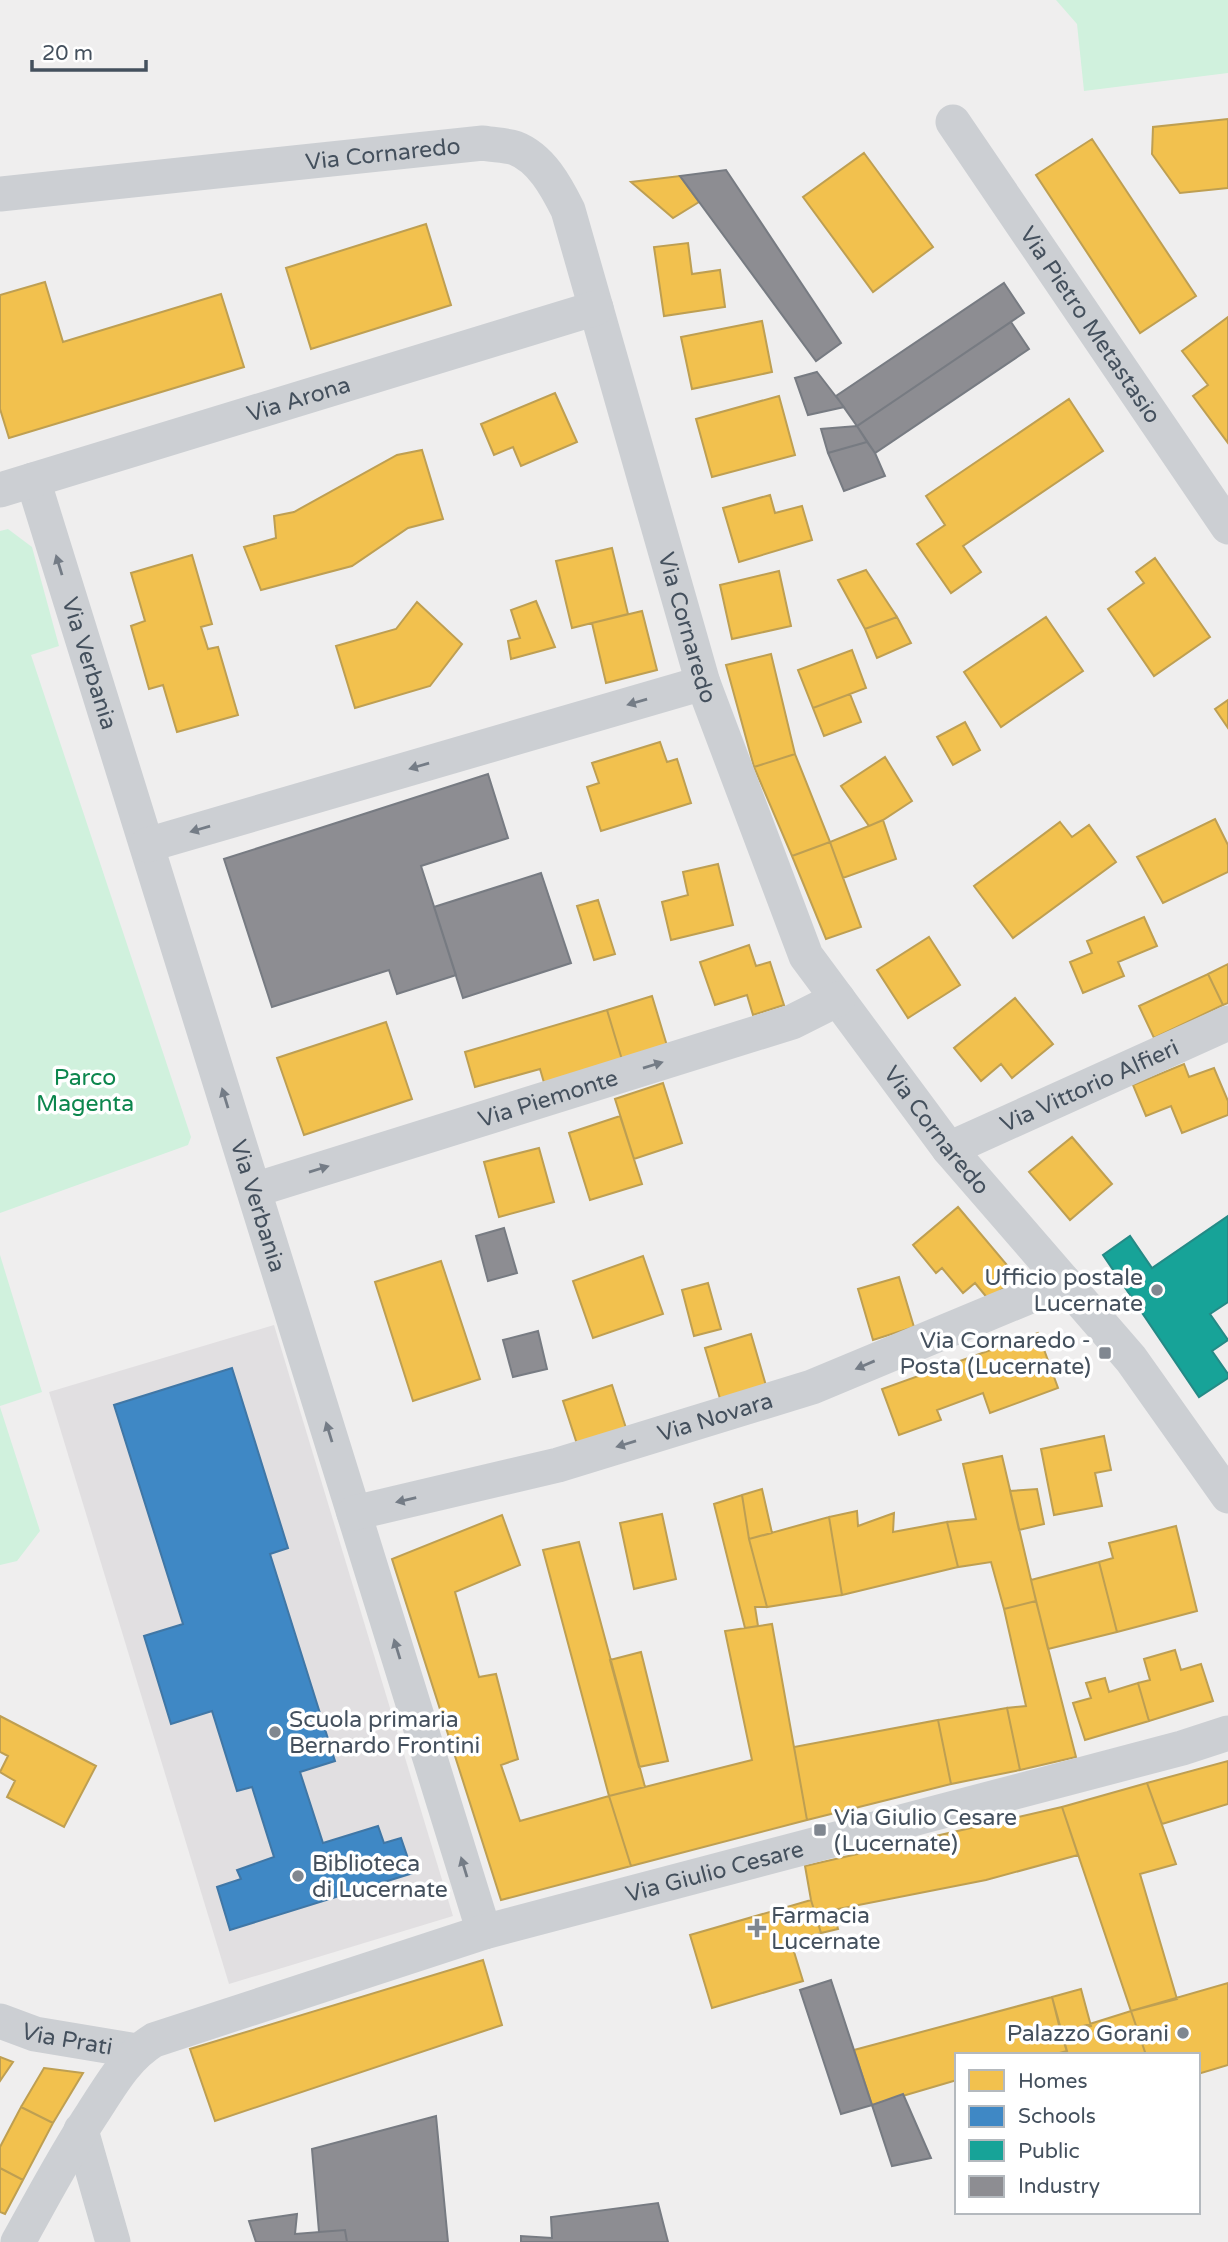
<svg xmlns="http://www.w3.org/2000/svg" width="1228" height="2242" font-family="'Varela Round',sans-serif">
<rect width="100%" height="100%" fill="#efeeee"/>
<path fill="#e1dfe1" d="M 274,1325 L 453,1916 L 229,1984 L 49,1392 Z"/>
<path fill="#d0f1dd" d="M 1056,0 L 1228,0 L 1228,73 L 1084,91 L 1077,24 Z
M 8,529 L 32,547 L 59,646 L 31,655 L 191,1137 L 188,1145 L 0,1213 L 0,531 Z
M 0,1255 L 42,1392 L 0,1406 Z
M 0,1407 L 40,1531 L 17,1561 L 0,1565 Z"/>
<path fill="#f2c14e" stroke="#be9f52" stroke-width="2" d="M 1228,119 L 1228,188 L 1180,193 L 1152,154 L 1153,127 Z
M 1092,139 L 1196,296 L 1140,333 L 1036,175 Z
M 864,153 L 933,247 L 873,292 L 803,197 Z
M 680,176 L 699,202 L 673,218 L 631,182 Z
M 426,224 L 451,305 L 311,349 L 286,268 Z
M 688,243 L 692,274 L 720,270 L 725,307 L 664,316 L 654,247 Z
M 45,282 L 63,342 L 221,294 L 244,367 L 9,438 L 0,409 L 0,295 Z
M 1228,317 L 1228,443 L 1193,396 L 1208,385 L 1182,351 Z
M 762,321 L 772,372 L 692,389 L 681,337 Z
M 555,393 L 577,442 L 521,466 L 513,447 L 494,455 L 481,424 Z
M 779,396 L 795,455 L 712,477 L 696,419 Z
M 1069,399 L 1103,451 L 963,546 L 981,572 L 951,593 L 917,544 L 945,525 L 926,496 Z
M 422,450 L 443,519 L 408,528 L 352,566 L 261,590 L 244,547 L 276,538 L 274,516 L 294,512 L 397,455 Z
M 770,495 L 775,513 L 802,506 L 812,540 L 739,562 L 723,508 Z
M 612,548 L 628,614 L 572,628 L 556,561 Z
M 192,555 L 212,624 L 201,627 L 208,649 L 218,647 L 238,715 L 177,732 L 163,685 L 149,689 L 131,626 L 145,621 L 131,573 Z
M 1155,558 L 1210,637 L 1154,676 L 1108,609 L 1144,583 L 1136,572 Z
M 866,570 L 897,617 L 865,629 L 838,580 Z
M 779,571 L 791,626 L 732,639 L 720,585 Z
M 536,601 L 555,647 L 511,659 L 508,641 L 520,638 L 511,610 Z
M 417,602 L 462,644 L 430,686 L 355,708 L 336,646 L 396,629 Z
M 642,611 L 657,670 L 606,683 L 592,623 Z
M 897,617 L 911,643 L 877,658 L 865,629 Z
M 1046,617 L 1083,671 L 1001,727 L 964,672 Z
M 852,650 L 866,688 L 813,708 L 798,670 Z
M 771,654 L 795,754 L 754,767 L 726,665 Z
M 850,694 L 861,722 L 824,736 L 813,708 Z
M 1228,700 L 1228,728 L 1215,709 Z
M 965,722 L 980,750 L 953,765 L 937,737 Z
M 660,742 L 667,762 L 677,759 L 691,803 L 601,831 L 587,787 L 599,783 L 592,763 Z
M 795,754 L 830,842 L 792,856 L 754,767 Z
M 885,757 L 912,801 L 883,820 L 869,826 L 841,786 Z
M 1215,819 L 1228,845 L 1228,872 L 1163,903 L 1137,857 Z
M 883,820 L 896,859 L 843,878 L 830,842 Z
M 1060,822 L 1072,837 L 1089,825 L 1116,862 L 1013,938 L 974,886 Z
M 830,842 L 861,927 L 826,939 L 792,856 Z
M 718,864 L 733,925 L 671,940 L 662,902 L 688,895 L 683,872 Z
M 598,900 L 615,954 L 594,960 L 577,906 Z
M 1144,917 L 1157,946 L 1118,962 L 1124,976 L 1083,993 L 1070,962 L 1092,953 L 1087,941 Z
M 929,937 L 960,985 L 908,1018 L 877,970 Z
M 749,945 L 756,966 L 770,962 L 784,1005 L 753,1015 L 747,995 L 715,1005 L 700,962 Z
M 1228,964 L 1228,1003 L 1223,1005 L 1208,974 Z
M 1208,974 L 1223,1005 L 1154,1038 L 1139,1006 Z
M 652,996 L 668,1049 L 623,1063 L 607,1010 Z
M 1015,998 L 1053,1044 L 1012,1078 L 1001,1064 L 981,1081 L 954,1048 Z
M 607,1010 L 623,1063 L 545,1086 L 540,1069 L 475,1087 L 465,1052 Z
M 386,1022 L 412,1099 L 304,1135 L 277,1058 Z
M 1184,1064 L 1189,1077 L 1214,1068 L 1228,1101 L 1228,1115 L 1182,1133 L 1171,1106 L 1146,1116 L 1133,1085 Z
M 663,1083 L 682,1143 L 634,1159 L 615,1099 Z
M 620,1116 L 642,1184 L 590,1200 L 569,1133 Z
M 1072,1137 L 1112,1184 L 1070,1220 L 1029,1172 Z
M 539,1148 L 554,1202 L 499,1217 L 484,1162 Z
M 958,1207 L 1017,1277 L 989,1300 L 975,1283 L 963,1293 L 942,1268 L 936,1273 L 913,1245 Z
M 643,1256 L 663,1314 L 593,1338 L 573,1281 Z
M 441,1261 L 480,1379 L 413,1401 L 375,1282 Z
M 899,1277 L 914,1327 L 873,1340 L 858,1289 Z
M 708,1283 L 721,1329 L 694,1336 L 682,1290 Z
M 1038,1333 L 1058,1388 L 990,1413 L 983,1393 L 937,1410 L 941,1420 L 899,1435 L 882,1389 Z
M 751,1334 L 767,1389 L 721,1402 L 705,1348 Z
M 612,1385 L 626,1428 L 577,1444 L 563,1401 Z
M 1104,1436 L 1111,1470 L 1095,1473 L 1102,1506 L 1054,1515 L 1041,1449 Z
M 1002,1456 L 1036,1601 L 1004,1609 L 991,1562 L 958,1567 L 947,1522 L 976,1519 L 963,1464 Z
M 762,1489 L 772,1533 L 749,1539 L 742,1495 Z
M 1037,1489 L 1044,1524 L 1019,1530 L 1010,1491 Z
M 742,1495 L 749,1539 L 767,1607 L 755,1607 L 758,1626 L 745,1628 L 714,1504 Z
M 857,1511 L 858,1526 L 894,1513 L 893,1532 L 947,1522 L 958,1567 L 842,1595 L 829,1517 Z
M 662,1514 L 676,1579 L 634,1589 L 620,1523 Z
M 502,1515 L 520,1565 L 455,1592 L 479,1677 L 496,1674 L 518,1759 L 501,1765 L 520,1821 L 609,1796 L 631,1866 L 501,1900 L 392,1559 Z
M 829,1517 L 842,1595 L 767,1607 L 749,1539 Z
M 1176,1526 L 1197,1611 L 1117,1632 L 1099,1562 L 1113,1558 L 1109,1543 Z
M 579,1542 L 645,1787 L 609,1796 L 543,1550 Z
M 1099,1562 L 1117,1632 L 1048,1649 L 1031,1580 Z
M 1036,1601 L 1076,1757 L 1020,1770 L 1007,1708 L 1026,1706 L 1004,1609 Z
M 772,1624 L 807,1820 L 631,1866 L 609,1796 L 752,1760 L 725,1631 Z
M 1175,1650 L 1181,1670 L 1201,1664 L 1213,1701 L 1149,1721 L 1138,1683 L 1150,1680 L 1144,1659 Z
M 641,1652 L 668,1761 L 639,1767 L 610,1660 Z
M 1105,1678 L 1109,1692 L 1138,1683 L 1149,1721 L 1085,1740 L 1073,1703 L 1091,1698 L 1086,1683 Z
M 1007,1708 L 1020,1770 L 951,1784 L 938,1720 Z
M 0,1716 L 96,1766 L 64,1827 L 7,1797 L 15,1781 L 0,1772 L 8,1756 L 0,1752 Z
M 938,1720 L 951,1784 L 807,1820 L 794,1747 Z
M 1228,1761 L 1228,1804 L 1162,1824 L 1147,1783 Z
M 1147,1783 L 1176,1864 L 1140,1874 L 1177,1999 L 1131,2011 L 1062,1807 Z
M 1062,1807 L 1078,1855 L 986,1880 L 833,1910 L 838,1929 L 821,1933 L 811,1900 L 805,1866 Z
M 811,1900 L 821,1933 L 791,1942 L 803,1981 L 712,2008 L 690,1935 Z
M 483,1960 L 502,2025 L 215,2121 L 190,2049 Z
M 1228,1983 L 1228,2065 L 1198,2074 L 1198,2055 L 1146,2055 L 1131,2011 Z
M 1081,1989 L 1091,2026 L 1061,2033 L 1052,1997 Z
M 1052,1997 L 1067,2051 L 1052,2055 L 957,2055 L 957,2080 L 872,2105 L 854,2050 Z
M 1131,2011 L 1146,2055 L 1068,2055 L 1061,2033 Z
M 0,2057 L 13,2062 L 0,2081 Z
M 44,2068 L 83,2073 L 53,2123 L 21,2107 Z
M 21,2107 L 53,2123 L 23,2180 L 0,2168 L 0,2147 Z
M 0,2168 L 23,2180 L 5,2214 L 0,2212 Z"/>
<path fill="#3f88c5" stroke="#4077a6" stroke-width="2" d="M 232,1368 L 288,1548 L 270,1554 L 335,1761 L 300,1772 L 323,1843 L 378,1826 L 384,1843 L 401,1838 L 413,1873 L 230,1930 L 217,1887 L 241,1879 L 237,1870 L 274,1857 L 252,1787 L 237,1791 L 212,1711 L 171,1724 L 144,1636 L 183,1624 L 114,1405 Z"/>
<path fill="#17a398" stroke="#248a86" stroke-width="2" d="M 1228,1216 L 1228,1302 L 1210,1314 L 1228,1340 L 1212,1351 L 1228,1374 L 1228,1378 L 1199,1397 L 1103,1255 L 1130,1236 L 1152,1268 Z"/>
<path fill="#8d8d92" stroke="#777b82" stroke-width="2" d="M 726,170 L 841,343 L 816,361 L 680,176 Z
M 1004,283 L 1024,313 L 857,426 L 836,396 Z
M 1011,322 L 1029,349 L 875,453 L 857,426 Z
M 817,372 L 844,407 L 808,415 L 795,378 Z
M 857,426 L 867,442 L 828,453 L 821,429 Z
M 867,442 L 875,453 L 885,476 L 844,491 L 828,453 Z
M 488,774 L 508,838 L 421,866 L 456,975 L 397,994 L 389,970 L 272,1007 L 224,859 Z
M 541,873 L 571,963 L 463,998 L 434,907 Z
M 504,1228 L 517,1273 L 488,1281 L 476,1236 Z
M 538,1331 L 547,1369 L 513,1377 L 503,1340 Z
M 831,1980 L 872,2105 L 841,2114 L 800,1990 Z
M 903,2094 L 931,2158 L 892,2166 L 872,2105 Z
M 436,2116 L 448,2242 L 347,2242 L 345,2230 L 319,2232 L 312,2149 Z
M 658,2203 L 668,2242 L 521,2242 L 521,2236 L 552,2238 L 551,2217 Z
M 297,2214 L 295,2234 L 345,2230 L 347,2242 L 256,2242 L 249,2221 Z"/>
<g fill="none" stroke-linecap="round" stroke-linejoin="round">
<g stroke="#cccfd3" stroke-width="35">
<path id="s1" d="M 953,122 L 1228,527"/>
<path id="s2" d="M 0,194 L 483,143 C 493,145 506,145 515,148 C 541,158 556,186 568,210 L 703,683 L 806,956 L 949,1149 L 1131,1359 L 1228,1496"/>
<path id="s3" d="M 33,480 L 484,1932"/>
<path id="s4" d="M 0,490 L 596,308"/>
<path d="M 147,845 L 703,683"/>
<path id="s5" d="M 949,1149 L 1228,1023"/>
<path id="s6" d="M 254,1190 L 792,1022 L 838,999"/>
<path id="s7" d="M 354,1513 L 558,1465 L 812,1387 L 1064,1282"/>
<path id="s8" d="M 0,2021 L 35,2034 L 137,2051"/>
<path d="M 81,2130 L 113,2242"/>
<path id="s9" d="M 18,2242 C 42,2199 65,2155 92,2114 C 111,2085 125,2058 154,2040 L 484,1932 L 1182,1748 L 1228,1733"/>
</g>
</g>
<defs><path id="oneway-solid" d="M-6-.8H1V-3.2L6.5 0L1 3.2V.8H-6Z" transform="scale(1.75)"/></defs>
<g fill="#747c86">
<use href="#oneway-solid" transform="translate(59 565) rotate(-107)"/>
<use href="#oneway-solid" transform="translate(637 702) rotate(164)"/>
<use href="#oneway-solid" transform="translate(419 766) rotate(164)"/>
<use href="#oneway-solid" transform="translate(200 829) rotate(164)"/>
<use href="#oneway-solid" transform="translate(653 1065) rotate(-17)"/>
<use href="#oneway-solid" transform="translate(225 1098) rotate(-107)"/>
<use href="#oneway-solid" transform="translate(319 1169) rotate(-17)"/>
<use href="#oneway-solid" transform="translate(865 1365) rotate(157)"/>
<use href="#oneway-solid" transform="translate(329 1432) rotate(-107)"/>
<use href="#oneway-solid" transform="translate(626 1444) rotate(163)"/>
<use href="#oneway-solid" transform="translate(406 1500) rotate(167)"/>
<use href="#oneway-solid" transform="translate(397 1649) rotate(-107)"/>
<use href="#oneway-solid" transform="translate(464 1867) rotate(-107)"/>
</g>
<g fill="#808790" stroke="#fff" stroke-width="2.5">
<circle cx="1157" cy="1290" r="7"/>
<rect x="1098" y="1346" width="14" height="14" rx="3.5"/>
<circle cx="275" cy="1732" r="7"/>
<rect x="813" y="1823" width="14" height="14" rx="3.5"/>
<circle cx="298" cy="1876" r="7"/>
<path d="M753.5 1917.5h7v7h7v7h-7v7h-7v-7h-7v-7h7z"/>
<circle cx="1183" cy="2033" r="7"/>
</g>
<g text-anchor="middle" stroke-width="7" stroke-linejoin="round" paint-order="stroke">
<g font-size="23" fill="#44505d" stroke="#fff">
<text dy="8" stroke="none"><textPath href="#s2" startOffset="385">Via Cornaredo</textPath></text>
<text dy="8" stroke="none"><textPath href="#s1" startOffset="245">Via Pietro Metastasio</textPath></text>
<text dy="8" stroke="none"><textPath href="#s4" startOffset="312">Via Arona</textPath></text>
<text dy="8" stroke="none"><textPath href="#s2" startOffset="1036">Via Cornaredo</textPath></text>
<text dy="8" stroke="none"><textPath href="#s3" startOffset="192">Via Verbania</textPath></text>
<text dy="8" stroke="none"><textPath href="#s5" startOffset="154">Via Vittorio Alfieri</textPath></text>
<text dy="8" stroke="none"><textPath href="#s6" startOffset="308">Via Piemonte</textPath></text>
<text dy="8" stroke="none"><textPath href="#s2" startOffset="1603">Via Cornaredo</textPath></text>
<text dy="8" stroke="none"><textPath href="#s3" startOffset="760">Via Verbania</textPath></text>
<text dy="8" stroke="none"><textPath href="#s7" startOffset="374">Via Novara</textPath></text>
<text dy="8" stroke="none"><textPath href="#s9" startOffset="831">Via Giulio Cesare</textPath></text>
<text dy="8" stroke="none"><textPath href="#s8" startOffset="70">Via Prati</textPath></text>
</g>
<g font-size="23" fill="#0c864d" stroke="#fff">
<text x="85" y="1085">Parco<tspan x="85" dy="26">Magenta</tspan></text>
</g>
<g font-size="23" fill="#44505d" stroke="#fff" text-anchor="start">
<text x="1143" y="1285" text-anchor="end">Ufficio postale<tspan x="1143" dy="26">Lucernate</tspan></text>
<text x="1091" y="1348" text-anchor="end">Via Cornaredo -<tspan x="1091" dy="26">Posta (Lucernate)</tspan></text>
<text x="289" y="1727">Scuola primaria<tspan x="289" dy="26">Bernardo Frontini</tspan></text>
<text x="834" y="1825">Via Giulio Cesare<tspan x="834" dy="26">(Lucernate)</tspan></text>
<text x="312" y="1871">Biblioteca<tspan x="312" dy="26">di Lucernate</tspan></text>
<text x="771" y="1923">Farmacia<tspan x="771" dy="26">Lucernate</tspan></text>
<text x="1169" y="2041" text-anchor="end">Palazzo Gorani</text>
</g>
</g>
<rect x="955" y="2053" width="245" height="161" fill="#ffffff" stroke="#b4b9be" stroke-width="2"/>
<rect x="969" y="2070" width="35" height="21" fill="#f2c14e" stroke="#b4b9be" stroke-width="2"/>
<text x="1018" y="2088" font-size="21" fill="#44505d">Homes</text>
<rect x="969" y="2106" width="35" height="21" fill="#3f88c5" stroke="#b4b9be" stroke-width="2"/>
<text x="1018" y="2123" font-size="21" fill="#44505d">Schools</text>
<rect x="969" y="2140" width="35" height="21" fill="#17a398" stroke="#b4b9be" stroke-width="2"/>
<text x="1018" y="2158" font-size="21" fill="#44505d">Public</text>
<rect x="969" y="2176" width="35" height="21" fill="#8d8d92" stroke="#b4b9be" stroke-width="2"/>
<text x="1018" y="2193" font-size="21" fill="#44505d">Industry</text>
<path d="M32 60v10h114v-10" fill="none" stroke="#44505d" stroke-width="3.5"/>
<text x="42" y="60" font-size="21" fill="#44505d" stroke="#ffffff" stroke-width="5" paint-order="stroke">20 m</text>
</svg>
